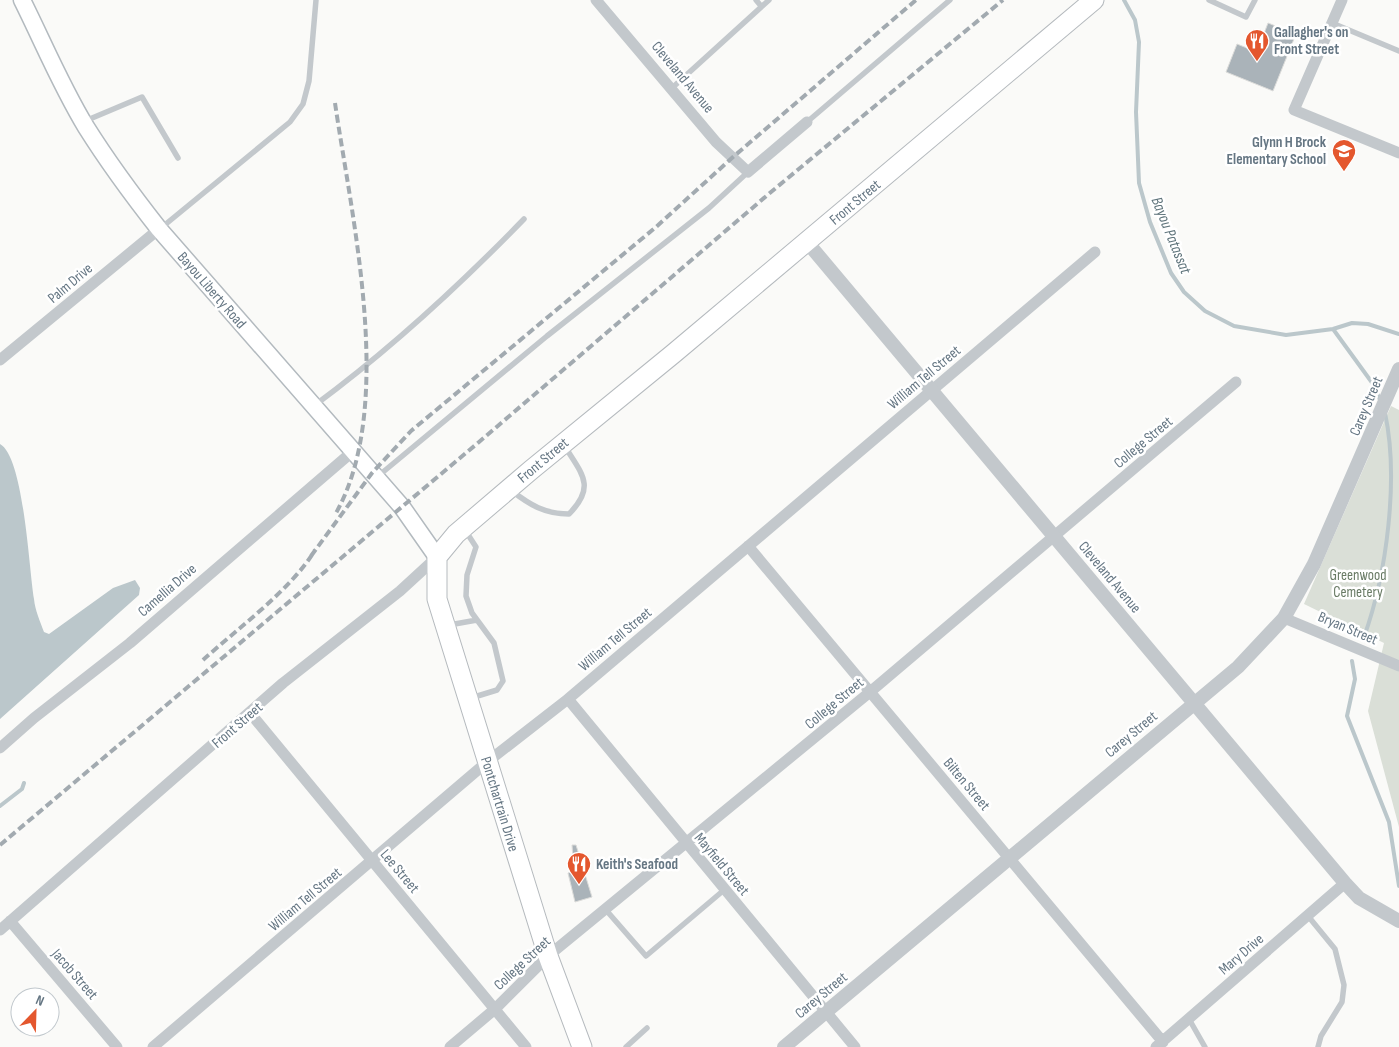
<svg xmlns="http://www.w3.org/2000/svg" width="1399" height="1047" font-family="'Sofia Sans Condensed',sans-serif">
<rect width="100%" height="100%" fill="#fafaf8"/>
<path fill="#dadfd7" d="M 1391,406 L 1399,410 L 1399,827 L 1368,711 L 1384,643 L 1304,604 Z"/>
<path fill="#bbc7cb" d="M 0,444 C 24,457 29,570 34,599 C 35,610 40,621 44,632 L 49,634 L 113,588 L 135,580 L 140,588 L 139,595 L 0,719 Z"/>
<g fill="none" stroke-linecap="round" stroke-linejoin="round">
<path stroke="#bbc7cb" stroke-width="4" d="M 1124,0 L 1135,20 L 1139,42 L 1136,112 L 1139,183 L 1150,222 L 1171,273 L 1184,292 L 1205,311 L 1234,326 L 1286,335 L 1333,329 L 1352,323 L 1368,324 L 1399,334
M 1333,329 L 1373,384 L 1381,402
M 1364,637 C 1387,573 1399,478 1385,413
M 1352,661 L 1355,679 L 1347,716 L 1389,822 L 1399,886
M 0,806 L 22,789 L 24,783"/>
</g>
<path fill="#aab3b9" stroke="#dcdcda" d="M 1268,23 L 1296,34 L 1273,91 L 1226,72 L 1237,44 L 1257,52 Z
M 572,845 L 576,845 L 592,897 L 575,902 L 568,873 L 574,871 Z"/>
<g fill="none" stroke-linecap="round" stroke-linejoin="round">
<g stroke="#b3babf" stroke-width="19">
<path id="secondary" d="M 22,0 C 43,42 61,86 86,127 C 108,162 133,196 159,229 L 402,507 L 437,557"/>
</g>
<g stroke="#b5babe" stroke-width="21">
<path id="primary" d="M 582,1047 L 548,956 L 437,599 L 437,557 L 456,534 L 531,470 L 673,354 L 1094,0"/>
</g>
<path stroke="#c3c8cc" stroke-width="5.5" d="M 756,0 L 761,6
M 1209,0 L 1246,17 L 1255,0
M 1332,23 L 1399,51
M 672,88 L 769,0
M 85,121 L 142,97 L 178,158
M 807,122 L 950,0
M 161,228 L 290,122 L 303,104 L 309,81 L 316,0
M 315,405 C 392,348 458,287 524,219
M 377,477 L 547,336 L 709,208 L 748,172
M 512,491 C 530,505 545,514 569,514 C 597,486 581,473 564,445
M 465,530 L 476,547 L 467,575 L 466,596 L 472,613 L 494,643 L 503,681 L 497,690 L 471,698
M 449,625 L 477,620
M 606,910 L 646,956 L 724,890
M 1308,916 L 1335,949 L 1344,985 L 1342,1002 L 1321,1036 L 1318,1047
M 1189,1019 L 1205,1047
M 626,1047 L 647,1028"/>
<path stroke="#c3c8cc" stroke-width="11" d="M 596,0 L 716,142 L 748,172 L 807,122
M 1342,0 L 1294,110 L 1399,153
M 0,360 L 159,229
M 748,546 L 1163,1042
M 1284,618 L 1399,666
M 568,699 L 855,1047
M 251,714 L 526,1047
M 0,748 L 34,718 L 130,643 L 352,452
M 10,921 L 117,1047
M 0,930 L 283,683 L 400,591 L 437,557
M 153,1047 L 487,762 L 568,699 L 1095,252
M 450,1047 L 495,1009 L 548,956 L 870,692 L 1236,382
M 1156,1047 L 1345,883"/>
<path stroke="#c3c8cc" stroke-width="14" d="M 807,242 L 1345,883 L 1359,898 L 1399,921
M 784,1047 L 1238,667 L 1284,618 L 1314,564 L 1399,369"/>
<use href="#secondary" stroke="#fff" stroke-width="16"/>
<use href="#primary" stroke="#fff" stroke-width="19"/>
<path stroke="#a2aab0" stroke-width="4" stroke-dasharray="8 4" stroke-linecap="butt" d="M 335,103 C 352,220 396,406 336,513
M 311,556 L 372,473 L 411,431 L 656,227 L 733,157 L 916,0
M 203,660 C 237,629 292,589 315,550
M 0,845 L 479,442 L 771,192 L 1003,0"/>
</g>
<defs>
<g id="restaurant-pin" transform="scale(1.25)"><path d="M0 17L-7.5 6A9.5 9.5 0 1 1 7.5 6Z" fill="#e4572e" stroke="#fff"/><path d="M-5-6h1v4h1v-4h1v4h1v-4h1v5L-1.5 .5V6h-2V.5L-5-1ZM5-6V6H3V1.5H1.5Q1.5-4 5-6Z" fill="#fff"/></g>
<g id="school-pin" transform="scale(1.25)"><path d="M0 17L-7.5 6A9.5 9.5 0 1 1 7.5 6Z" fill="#e4572e" stroke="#fff"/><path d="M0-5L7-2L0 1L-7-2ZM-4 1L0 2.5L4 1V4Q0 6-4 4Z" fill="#fff"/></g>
</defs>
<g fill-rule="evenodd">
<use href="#restaurant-pin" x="1257" y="41"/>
<use href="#school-pin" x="1344" y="151"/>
<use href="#restaurant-pin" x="579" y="864"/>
</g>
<g text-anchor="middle" stroke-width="5" stroke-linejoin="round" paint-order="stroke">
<g font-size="15" font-weight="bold" fill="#657683" stroke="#fff" text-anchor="start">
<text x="1274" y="37">Gallagher's on<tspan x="1274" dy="17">Front Street</tspan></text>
<text x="1326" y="147" text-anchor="end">Glynn H Brock<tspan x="1326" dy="17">Elementary School</tspan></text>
<text x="596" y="869">Keith's Seafood</text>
</g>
<g font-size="15" fill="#657683" stroke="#fff">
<text transform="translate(683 77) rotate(50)" y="5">Cleveland Avenue</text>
<text transform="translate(855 202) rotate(-40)" y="5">Front Street</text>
<text transform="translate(70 283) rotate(-40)" y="5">Palm Drive</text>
<text transform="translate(212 290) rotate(49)" y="5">Bayou Liberty Road</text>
<text transform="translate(924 377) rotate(-40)" y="5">William Tell Street</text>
<text transform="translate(1366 406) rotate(-67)" y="5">Carey Street</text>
<text transform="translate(1143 442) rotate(-40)" y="5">College Street</text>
<text transform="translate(543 460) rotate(-40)" y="5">Front Street</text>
<text transform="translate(1110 577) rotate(50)" y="5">Cleveland Avenue</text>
<text transform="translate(167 590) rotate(-41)" y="5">Camellia Drive</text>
<text transform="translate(1348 628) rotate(23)" y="5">Bryan Street</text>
<text transform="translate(615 639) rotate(-40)" y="5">William Tell Street</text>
<text transform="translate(834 703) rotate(-40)" y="5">College Street</text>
<text transform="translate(237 725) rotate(-41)" y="5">Front Street</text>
<text transform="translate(1131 734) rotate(-40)" y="5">Carey Street</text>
<text transform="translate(967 784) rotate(50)" y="5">Bilten Street</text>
<text transform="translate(500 804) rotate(73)" y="5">Pontchartrain Drive</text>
<text transform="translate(722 864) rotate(50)" y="5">Mayfield Street</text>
<text transform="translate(400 871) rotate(50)" y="5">Lee Street</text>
<text transform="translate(305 899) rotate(-40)" y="5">William Tell Street</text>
<text transform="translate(1241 954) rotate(-41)" y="5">Mary Drive</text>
<text transform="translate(522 963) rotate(-43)" y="5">College Street</text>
<text transform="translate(75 974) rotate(49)" y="5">Jacob Street</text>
<text transform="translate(821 995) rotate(-40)" y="5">Carey Street</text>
</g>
<g font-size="15" fill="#687a64" stroke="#fff">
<text x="1358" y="580">Greenwood<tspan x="1358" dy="17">Cemetery</tspan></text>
</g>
<g font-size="16" font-style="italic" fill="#60757c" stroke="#fff">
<text transform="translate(1172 235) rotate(68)" y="6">Bayou Patassat</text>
</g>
</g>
<g transform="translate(35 1012) rotate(23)"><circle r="24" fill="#ffffff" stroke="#c1c8cd"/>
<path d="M0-4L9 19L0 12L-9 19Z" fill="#e4572e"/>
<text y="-8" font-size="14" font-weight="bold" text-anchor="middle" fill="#657683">N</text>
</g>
</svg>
